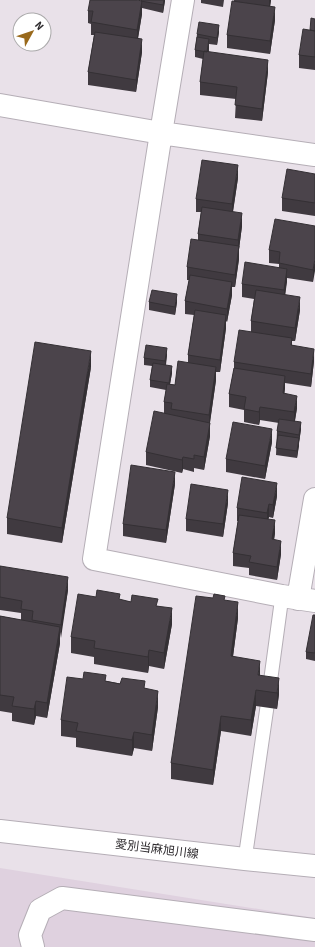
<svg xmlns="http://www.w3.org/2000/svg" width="315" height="947" font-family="'Source Sans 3','Noto Sans JP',sans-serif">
<rect width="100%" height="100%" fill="#e9e1e9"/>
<path fill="#dfd1df" d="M 0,868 L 315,918 L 315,947 L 0,947 Z"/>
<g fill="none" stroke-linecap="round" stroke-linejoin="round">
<g stroke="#b5aeb6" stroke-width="15">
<path id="lane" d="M 269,692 L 282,596
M 245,859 L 267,707"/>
</g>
<g stroke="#b5aeb6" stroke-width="24">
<path id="street" d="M 183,0 L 161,133 L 94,559 L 282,596 L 315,601
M 0,105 L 161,133 L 315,155
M 298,599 L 315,499
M 33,947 L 30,935 L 40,910 L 62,898 L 315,930"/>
</g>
<g stroke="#b5aeb6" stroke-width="24">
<path id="primary" d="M 0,831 L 245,859 L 315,866"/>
</g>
<use href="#lane" stroke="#fff" stroke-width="13"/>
<use href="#street" stroke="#fff" stroke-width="22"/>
<use href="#primary" stroke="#fff" stroke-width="22"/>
</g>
<path fill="#403a40" d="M 165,0 L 163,13 L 142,8 L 142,14 L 138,39 L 142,52 L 136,92 L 88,85 L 88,72 L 94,35 L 91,35 L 91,24 L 88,23 L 88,11 L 141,1 Z
M 201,0 L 224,0 L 223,7 L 201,3 Z
M 234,0 L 271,0 L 270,7 L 275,20 L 270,54 L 227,48 L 227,35 Z
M 315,19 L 315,70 L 299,68 L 299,55 Z
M 219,32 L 217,45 L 209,44 L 209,52 L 268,72 L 262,121 L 235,118 L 236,99 L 200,95 L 200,82 L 203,59 L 195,57 L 195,50 L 197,34 Z
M 315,174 L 315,216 L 282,211 L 282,198 Z
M 238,178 L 233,212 L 242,226 L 239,249 L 239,259 L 235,287 L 232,287 L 232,295 L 227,322 L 226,321 L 226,328 L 220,372 L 216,372 L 216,380 L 210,423 L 210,436 L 204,470 L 194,468 L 194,472 L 183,469 L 182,473 L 146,465 L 146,452 L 164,414 L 164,402 L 166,390 L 150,387 L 150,380 L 152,366 L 144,365 L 144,358 L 167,355 L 166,365 L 172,373 L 170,384 L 175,385 L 188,363 L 188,355 L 194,315 L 185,314 L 185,301 L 189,280 L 187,280 L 187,267 L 198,240 L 198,234 L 201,212 L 196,212 L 196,199 Z
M 315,226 L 313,282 L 287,278 L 285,295 L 300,310 L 295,341 L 292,341 L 292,345 L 314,361 L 311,387 L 285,383 L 284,394 L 297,408 L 295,421 L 301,429 L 297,458 L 276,455 L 277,431 L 279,423 L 260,420 L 259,425 L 244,422 L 244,410 L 229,407 L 229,394 L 234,368 L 234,362 L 251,332 L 251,321 L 254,299 L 242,297 L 242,284 L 279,268 L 279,264 L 269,263 L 269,250 Z
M 149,302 L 177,302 L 175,315 L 149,310 Z
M 91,367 L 62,543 L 7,534 L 7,518 Z
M 272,442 L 265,479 L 226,472 L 226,459 Z
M 175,484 L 166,543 L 123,536 L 123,524 Z
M 277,496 L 273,518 L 269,517 L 268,519 L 275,533 L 274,540 L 281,554 L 277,580 L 249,575 L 249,568 L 233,566 L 233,553 L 238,521 L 237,521 L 237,508 Z
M 228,503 L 223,537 L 186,531 L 186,519 Z
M 0,566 L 68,590 L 60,638 L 60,643 L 47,718 L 36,716 L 34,725 L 12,721 L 12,713 L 0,711 L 0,616 L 21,620 L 21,613 L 0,610 Z
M 96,597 L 120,600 L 158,606 L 172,624 L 164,669 L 149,666 L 148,673 L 94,664 L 94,657 L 71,653 L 71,637 Z
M 225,600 L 238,618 L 233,656 L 260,676 L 279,694 L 277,709 L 256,706 L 251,736 L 221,731 L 213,785 L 171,779 L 171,763 Z
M 315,615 L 315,661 L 306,659 L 306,652 Z
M 83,679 L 106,681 L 145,688 L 158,707 L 152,751 L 134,748 L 132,756 L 76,747 L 76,738 L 61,736 L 61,720 Z"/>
<path fill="#343034" d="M 164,0 L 165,0 L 165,1 L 163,13 L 163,5 Z
M 269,0 L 271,0 L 269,13 Z
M 142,1 L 142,14 L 137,43 L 137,30 Z
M 275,7 L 275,20 L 270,54 L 270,41 Z
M 219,25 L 219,32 L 217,45 L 217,38 Z
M 142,39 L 142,52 L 136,92 L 136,80 Z
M 209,39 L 209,47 L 207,59 L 207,52 Z
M 268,60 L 268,72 L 262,121 L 262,109 Z
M 238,165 L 238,178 L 232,217 L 232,204 Z
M 242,213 L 242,226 L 239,249 L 239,259 L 235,287 L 235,275 L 238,251 L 238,240 Z
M 315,259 L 315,271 L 313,282 L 313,270 Z
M 287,269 L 287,282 L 284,303 L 284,290 Z
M 232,282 L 232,295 L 227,322 L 227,309 Z
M 177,294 L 177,302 L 175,315 L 175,307 Z
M 300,297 L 300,310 L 295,341 L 295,328 Z
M 226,315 L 226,328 L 220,372 L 220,360 Z
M 167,348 L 167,355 L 165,368 L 165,361 Z
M 314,349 L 314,361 L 311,387 L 311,374 Z
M 91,351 L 91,367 L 62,543 L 62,528 Z
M 172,366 L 172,373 L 169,390 L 169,383 Z
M 216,367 L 216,380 L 209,428 L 209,415 Z
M 285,376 L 285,389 L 283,406 L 283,393 Z
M 297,396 L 297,408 L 294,425 L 294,412 Z
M 260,407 L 260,420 L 259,425 L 259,412 Z
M 301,422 L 301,429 L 299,442 L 299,435 Z
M 210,423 L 210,436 L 204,470 L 204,457 Z
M 272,429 L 272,442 L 265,479 L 265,466 Z
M 299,438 L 299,446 L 297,458 L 297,451 Z
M 183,457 L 183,469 L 182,473 L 182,460 Z
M 175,472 L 175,484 L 166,543 L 166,530 Z
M 277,483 L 277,496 L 273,518 L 273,505 Z
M 228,490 L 228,503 L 223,537 L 223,524 Z
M 269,504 L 269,517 L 267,526 L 267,513 Z
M 275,520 L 275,533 L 272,552 L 272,539 Z
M 281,541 L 281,554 L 277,580 L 277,567 Z
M 68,577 L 68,590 L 61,638 L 61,625 Z
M 238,602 L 238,618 L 231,672 L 231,656 Z
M 172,608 L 172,624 L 164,669 L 164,653 Z
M 60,627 L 60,643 L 47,718 L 47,703 Z
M 149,650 L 149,666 L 148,673 L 148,657 Z
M 260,661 L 260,676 L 258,691 L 258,675 Z
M 279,678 L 279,694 L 277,709 L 277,693 Z
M 256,690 L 256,706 L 251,736 L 251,720 Z
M 158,691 L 158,707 L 152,751 L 152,735 Z
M 36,701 L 36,716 L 34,725 L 34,709 Z
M 221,716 L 221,731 L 213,785 L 213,770 Z
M 134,732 L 134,748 L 132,756 L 132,740 Z"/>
<path fill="#4b444b" stroke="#343034" d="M 90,0 L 137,0 L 142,1 L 137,30 L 91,22 L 93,11 L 88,11 Z
M 141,0 L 164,0 L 163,5 L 141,1 Z
M 232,1 L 275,7 L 270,41 L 227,35 Z
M 311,18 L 315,19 L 315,31 L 310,30 Z
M 199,22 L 219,25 L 217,38 L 197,34 Z
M 303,29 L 315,31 L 315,57 L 299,55 Z
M 95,32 L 142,39 L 136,80 L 88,72 Z
M 197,37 L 209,39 L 207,52 L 195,50 Z
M 204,51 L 268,60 L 262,109 L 235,105 L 237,87 L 200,82 Z
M 202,160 L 238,165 L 232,204 L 196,199 Z
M 287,169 L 315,174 L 315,203 L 282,198 Z
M 202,207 L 242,213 L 238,240 L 198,234 Z
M 275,219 L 315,226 L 315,259 L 313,270 L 279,263 L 280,252 L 269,250 Z
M 191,239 L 239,246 L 235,275 L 187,267 Z
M 245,262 L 287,269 L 284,290 L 242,284 Z
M 190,275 L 232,282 L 227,309 L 185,301 Z
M 152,290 L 177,294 L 175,307 L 149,302 Z
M 256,290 L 300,297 L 295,328 L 251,321 Z
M 195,310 L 226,315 L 220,360 L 188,355 Z
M 239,330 L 292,338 L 291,345 L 314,349 L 311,374 L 234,362 Z
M 35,342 L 91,351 L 62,528 L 7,518 Z
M 146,345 L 167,348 L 165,361 L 144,358 Z
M 178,361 L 216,367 L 209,415 L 171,409 L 172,403 L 164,402 L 167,384 L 175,385 Z
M 153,363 L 172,366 L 169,383 L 150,380 Z
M 234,368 L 285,376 L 283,393 L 297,396 L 294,412 L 260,407 L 259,412 L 244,409 L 246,397 L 229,394 Z
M 154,411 L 210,423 L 204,457 L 194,455 L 194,459 L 183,457 L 182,460 L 146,452 Z
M 279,419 L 301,422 L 299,435 L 277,431 Z
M 233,422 L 272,429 L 265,466 L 226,459 Z
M 278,435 L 299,438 L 297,451 L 276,448 Z
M 131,465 L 175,472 L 166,530 L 123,524 Z
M 242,477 L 277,483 L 273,505 L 269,504 L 267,513 L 237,508 Z
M 191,484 L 228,490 L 223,524 L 186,519 Z
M 239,515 L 275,520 L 272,539 L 281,541 L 277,567 L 249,562 L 251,556 L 233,553 Z
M 0,566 L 68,577 L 61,625 L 32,620 L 33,611 L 21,609 L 22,601 L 0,597 Z
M 97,590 L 120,594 L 119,599 L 131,602 L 132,595 L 158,599 L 156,606 L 172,608 L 164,653 L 149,650 L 148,657 L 94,648 L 95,641 L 71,637 L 78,594 L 96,597 Z
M 214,594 L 225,596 L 224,600 L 238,602 L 231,656 L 260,661 L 258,675 L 279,678 L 277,693 L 256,690 L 251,720 L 221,716 L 213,770 L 171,763 L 196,596 L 213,598 Z
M 313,615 L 315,615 L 315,653 L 306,652 Z
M 0,616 L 60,627 L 47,703 L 36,701 L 34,709 L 12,706 L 14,697 L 0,695 Z
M 84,672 L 106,675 L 105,681 L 120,684 L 122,678 L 145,681 L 144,688 L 158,691 L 152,735 L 134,732 L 132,740 L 76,731 L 78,723 L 61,720 L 67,677 L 83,679 Z"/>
<g text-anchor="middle" stroke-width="4" stroke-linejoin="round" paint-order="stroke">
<g font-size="12" fill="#2d2a2d" stroke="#fff">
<text transform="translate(157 849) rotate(7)" y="4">愛別当麻旭川線</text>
</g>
</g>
<g transform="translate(32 32) rotate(50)"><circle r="19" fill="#ffffff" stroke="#abaaab"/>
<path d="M0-3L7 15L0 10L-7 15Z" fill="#99691b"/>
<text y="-6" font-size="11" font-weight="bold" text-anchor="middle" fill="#2d2a2d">N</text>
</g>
</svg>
